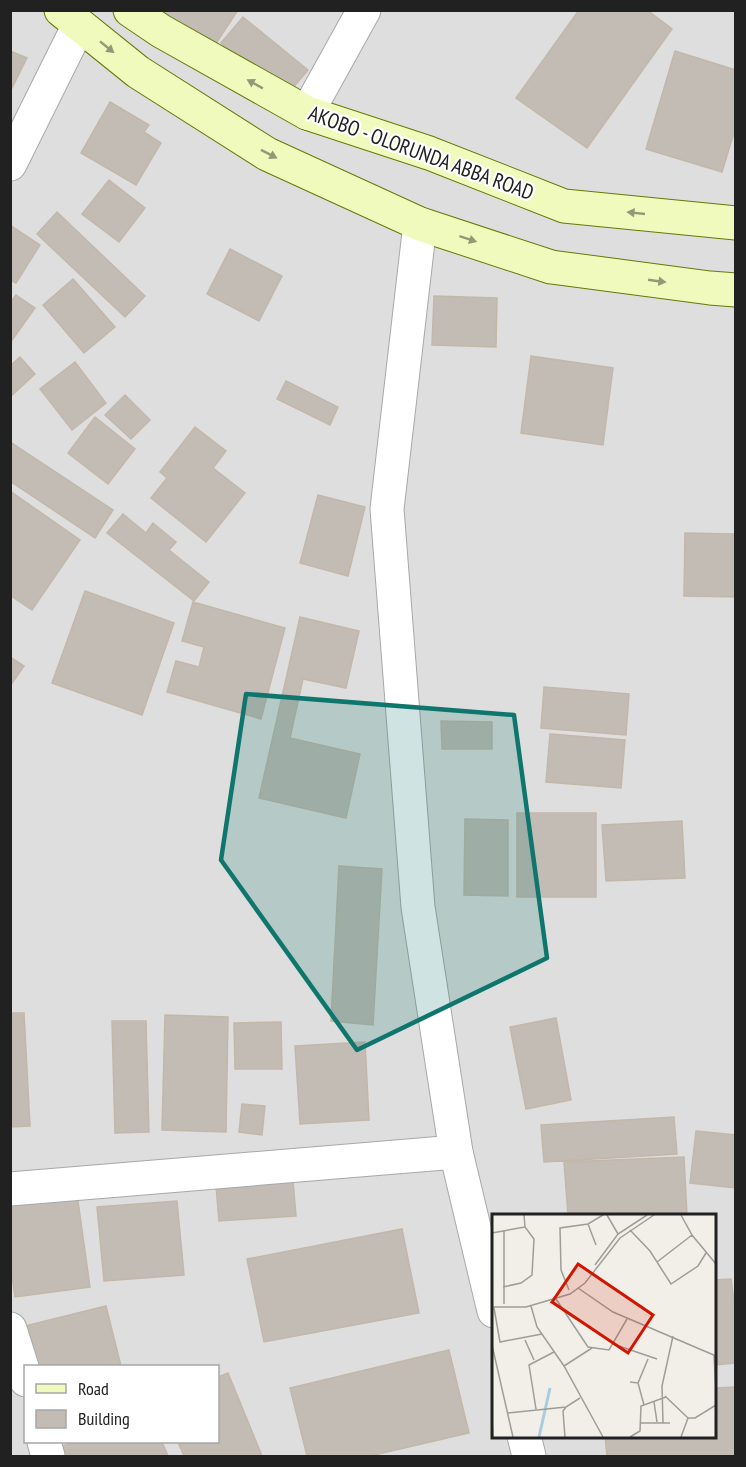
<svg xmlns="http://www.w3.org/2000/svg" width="746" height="1467" font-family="'PT Sans Narrow',sans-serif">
<rect width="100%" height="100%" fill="#f1efe8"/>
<path fill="#dfdede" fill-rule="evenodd" d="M 10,11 L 735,11 L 735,1456 L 11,1456 ZM 494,1215 L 714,1215 L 714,1436 L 494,1436 ZM 26,1366 L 218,1366 L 218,1442 L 26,1442 Z"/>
<path fill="#c2bcb4" stroke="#c3b7aa" stroke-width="1.5" d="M 159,10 L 238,10 L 213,48 Z
M 579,10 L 647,10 L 672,29 L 587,148 L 516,98 Z
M 243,17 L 308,70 L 285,97 L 221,43 Z
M 10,51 L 27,58 L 10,92 Z
M 675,51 L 736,70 L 736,126 L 722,172 L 646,149 Z
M 110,102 L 149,125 L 144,132 L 161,143 L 136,185 L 81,153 Z
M 109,180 L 145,208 L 119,242 L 82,214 Z
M 57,212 L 145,296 L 125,317 L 37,234 Z
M 10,225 L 40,245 L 16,283 L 10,280 Z
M 230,249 L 282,276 L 259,321 L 207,294 Z
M 73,279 L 115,327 L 84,353 L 43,305 Z
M 16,295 L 35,308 L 10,343 L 10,303 Z
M 434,296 L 497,298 L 496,347 L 432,345 Z
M 531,356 L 613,368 L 603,445 L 521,433 Z
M 20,357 L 35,374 L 10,397 L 10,366 Z
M 75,362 L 106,403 L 72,430 L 40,389 Z
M 286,381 L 338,407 L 330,425 L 277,399 Z
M 125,395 L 150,420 L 131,439 L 105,415 Z
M 95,417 L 135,449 L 108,484 L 68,453 Z
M 195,427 L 226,451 L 213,468 L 245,493 L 206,542 L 151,498 L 167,478 L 160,472 Z
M 10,442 L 113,510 L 95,538 L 10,481 Z
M 10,491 L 80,540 L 32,610 L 10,595 Z
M 318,495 L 365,507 L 348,576 L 300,563 Z
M 123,514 L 146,533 L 153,523 L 176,542 L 169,550 L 209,582 L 194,601 L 107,533 Z
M 685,533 L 736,534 L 736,597 L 684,596 Z
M 85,591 L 174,623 L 142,715 L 52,683 Z
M 193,602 L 285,628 L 261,719 L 167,692 L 176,661 L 199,667 L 204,647 L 182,641 Z
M 300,617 L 359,631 L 346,688 L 303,679 L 290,738 L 360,754 L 346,818 L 259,798 Z
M 10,657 L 24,666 L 10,686 Z
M 544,687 L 629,694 L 626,735 L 541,728 Z
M 441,721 L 492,722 L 492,749 L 442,749 Z
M 550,734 L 625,740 L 621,788 L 546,782 Z
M 517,813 L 596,813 L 596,897 L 517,897 Z
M 465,819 L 508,820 L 508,896 L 464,895 Z
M 682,821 L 685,878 L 606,881 L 602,825 Z
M 339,866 L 382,869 L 373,1025 L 331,1021 Z
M 10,1013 L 24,1013 L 30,1126 L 10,1127 Z
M 165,1015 L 228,1017 L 226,1132 L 162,1130 Z
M 556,1018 L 571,1100 L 526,1109 L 510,1027 Z
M 112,1021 L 146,1021 L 149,1132 L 115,1133 Z
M 281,1022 L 282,1069 L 235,1069 L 234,1023 Z
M 365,1042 L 369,1120 L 300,1124 L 295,1046 Z
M 242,1104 L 265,1106 L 262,1135 L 239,1132 Z
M 674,1117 L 677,1154 L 544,1162 L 541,1125 Z
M 696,1131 L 736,1135 L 736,1188 L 690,1183 Z
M 684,1157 L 687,1215 L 568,1215 L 564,1162 Z
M 293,1181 L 296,1216 L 219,1221 L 216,1186 Z
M 77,1194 L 90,1287 L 15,1297 L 10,1262 L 10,1202 Z
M 177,1201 L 184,1275 L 104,1281 L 97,1207 Z
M 402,1229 L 419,1313 L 264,1342 L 247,1259 Z
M 731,1279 L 736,1316 L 736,1363 L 714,1365 L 714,1280 Z
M 106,1306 L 121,1366 L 35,1366 L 25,1326 Z
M 449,1350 L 469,1433 L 370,1456 L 307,1456 L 290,1388 Z
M 228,1373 L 262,1456 L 184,1456 L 178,1442 L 218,1442 L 218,1377 Z
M 736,1387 L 736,1456 L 607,1456 L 605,1436 L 714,1436 L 714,1388 Z
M 74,1442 L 162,1442 L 168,1456 L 55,1456 L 52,1450 Z"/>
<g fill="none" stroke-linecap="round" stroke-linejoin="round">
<g stroke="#a8a8a8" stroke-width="35">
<path id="minor" d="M 307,113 L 364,10
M 10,164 L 79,25
M 10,1189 L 456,1152
M 10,1329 L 26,1380
M 44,1442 L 48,1456"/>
</g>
<g stroke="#a8a8a8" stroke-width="35">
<path id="tertiary" d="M 420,224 L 387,509 L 418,907 L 456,1152 L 494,1311
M 524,1436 L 529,1456"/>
</g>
<g stroke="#637b05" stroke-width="35">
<path id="secondary" d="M 61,10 L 138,72 L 267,154 L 420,224 L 551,267 L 710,288 L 736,290
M 130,10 L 161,31 L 307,113 L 429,153 L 564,206 L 736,223"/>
</g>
<use href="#minor" stroke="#fff" stroke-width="33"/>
<use href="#tertiary" stroke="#fff" stroke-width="33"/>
<use href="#secondary" stroke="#f1fabd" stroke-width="33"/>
</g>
<defs><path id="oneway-solid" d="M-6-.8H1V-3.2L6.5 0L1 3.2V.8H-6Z" transform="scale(1.5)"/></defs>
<g fill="#939877">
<use href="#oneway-solid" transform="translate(107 47) rotate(39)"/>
<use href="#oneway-solid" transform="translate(255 84) rotate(-151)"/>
<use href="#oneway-solid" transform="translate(269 154) rotate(27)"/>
<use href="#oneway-solid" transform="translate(636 213) rotate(-174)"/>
<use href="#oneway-solid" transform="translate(468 239) rotate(18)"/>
<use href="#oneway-solid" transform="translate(657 281) rotate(8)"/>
</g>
<path fill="#0f766e" fill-opacity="0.2" stroke="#0f766e" stroke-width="4.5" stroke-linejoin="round" d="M 246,694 L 514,715 L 547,958 L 357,1050 L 221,860 Z"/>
<g text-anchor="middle" stroke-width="4.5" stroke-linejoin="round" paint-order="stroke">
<g font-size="21" fill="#212121" stroke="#fff">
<text transform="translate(421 153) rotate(20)" y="7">AKOBO - OLORUNDA ABBA ROAD</text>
</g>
</g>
<g transform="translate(492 1214)">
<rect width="224" height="224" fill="#f1efe8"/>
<path fill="none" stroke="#a9cdde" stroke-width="3" d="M 47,223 L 58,174"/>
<path fill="none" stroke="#9e9d98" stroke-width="1.5" d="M 115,1 L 126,20M 189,1 L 200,21 L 224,50M 96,10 L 104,31M 138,16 L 158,37 L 179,70 L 206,52 L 214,39M 0,19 L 33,13M 165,48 L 200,21M 103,51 L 126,20 L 155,1M 11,73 L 29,69 L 40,61 L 42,25 L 33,13 L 32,1M 86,74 L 121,98 L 224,142M 77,76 L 69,56 L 68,14 L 96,10 L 111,1M 64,85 L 96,133 L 117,136 L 135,105M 12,90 L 12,17M 39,92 L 45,113 L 72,152 L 111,223M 0,93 L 34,93 L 78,80 L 93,69 L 128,24 L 162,1M 2,94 L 8,128 L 50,120M 33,126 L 42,146M 121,130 L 165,145M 0,131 L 21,223M 222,141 L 224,176M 72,152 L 100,134M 138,168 L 146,169 L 156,145M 146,169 L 152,191M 173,182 L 196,204M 162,188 L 165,208M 44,195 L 37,151 L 62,138M 15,199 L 74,193 L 88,184M 0,204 L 1,223M 196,204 L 203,204 L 224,191M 148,209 L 178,209M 171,209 L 170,172 L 181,122M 73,223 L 71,197 L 74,193M 138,223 L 148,217 L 149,192 L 174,183M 189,223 L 196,204"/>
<path fill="#d11501" fill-opacity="0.15" stroke="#d11501" stroke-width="3" d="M 86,50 L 161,101 L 136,139 L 60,88 Z"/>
<rect width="224" height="224" fill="none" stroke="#212121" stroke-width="3"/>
</g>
<rect width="746" height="1467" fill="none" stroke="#212121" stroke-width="24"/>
<rect x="24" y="1365" width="195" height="78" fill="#ffffff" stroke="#a6a6a6" stroke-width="1.5"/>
<rect x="36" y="1384" width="30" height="9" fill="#f1fabd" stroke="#a6a6a6" stroke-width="1.5"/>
<text x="78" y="1395" font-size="18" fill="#212121">Road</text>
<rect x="36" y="1410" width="30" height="18" fill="#c2bcb4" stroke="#a6a6a6" stroke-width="1.5"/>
<text x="78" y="1425" font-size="18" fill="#212121">Building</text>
</svg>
